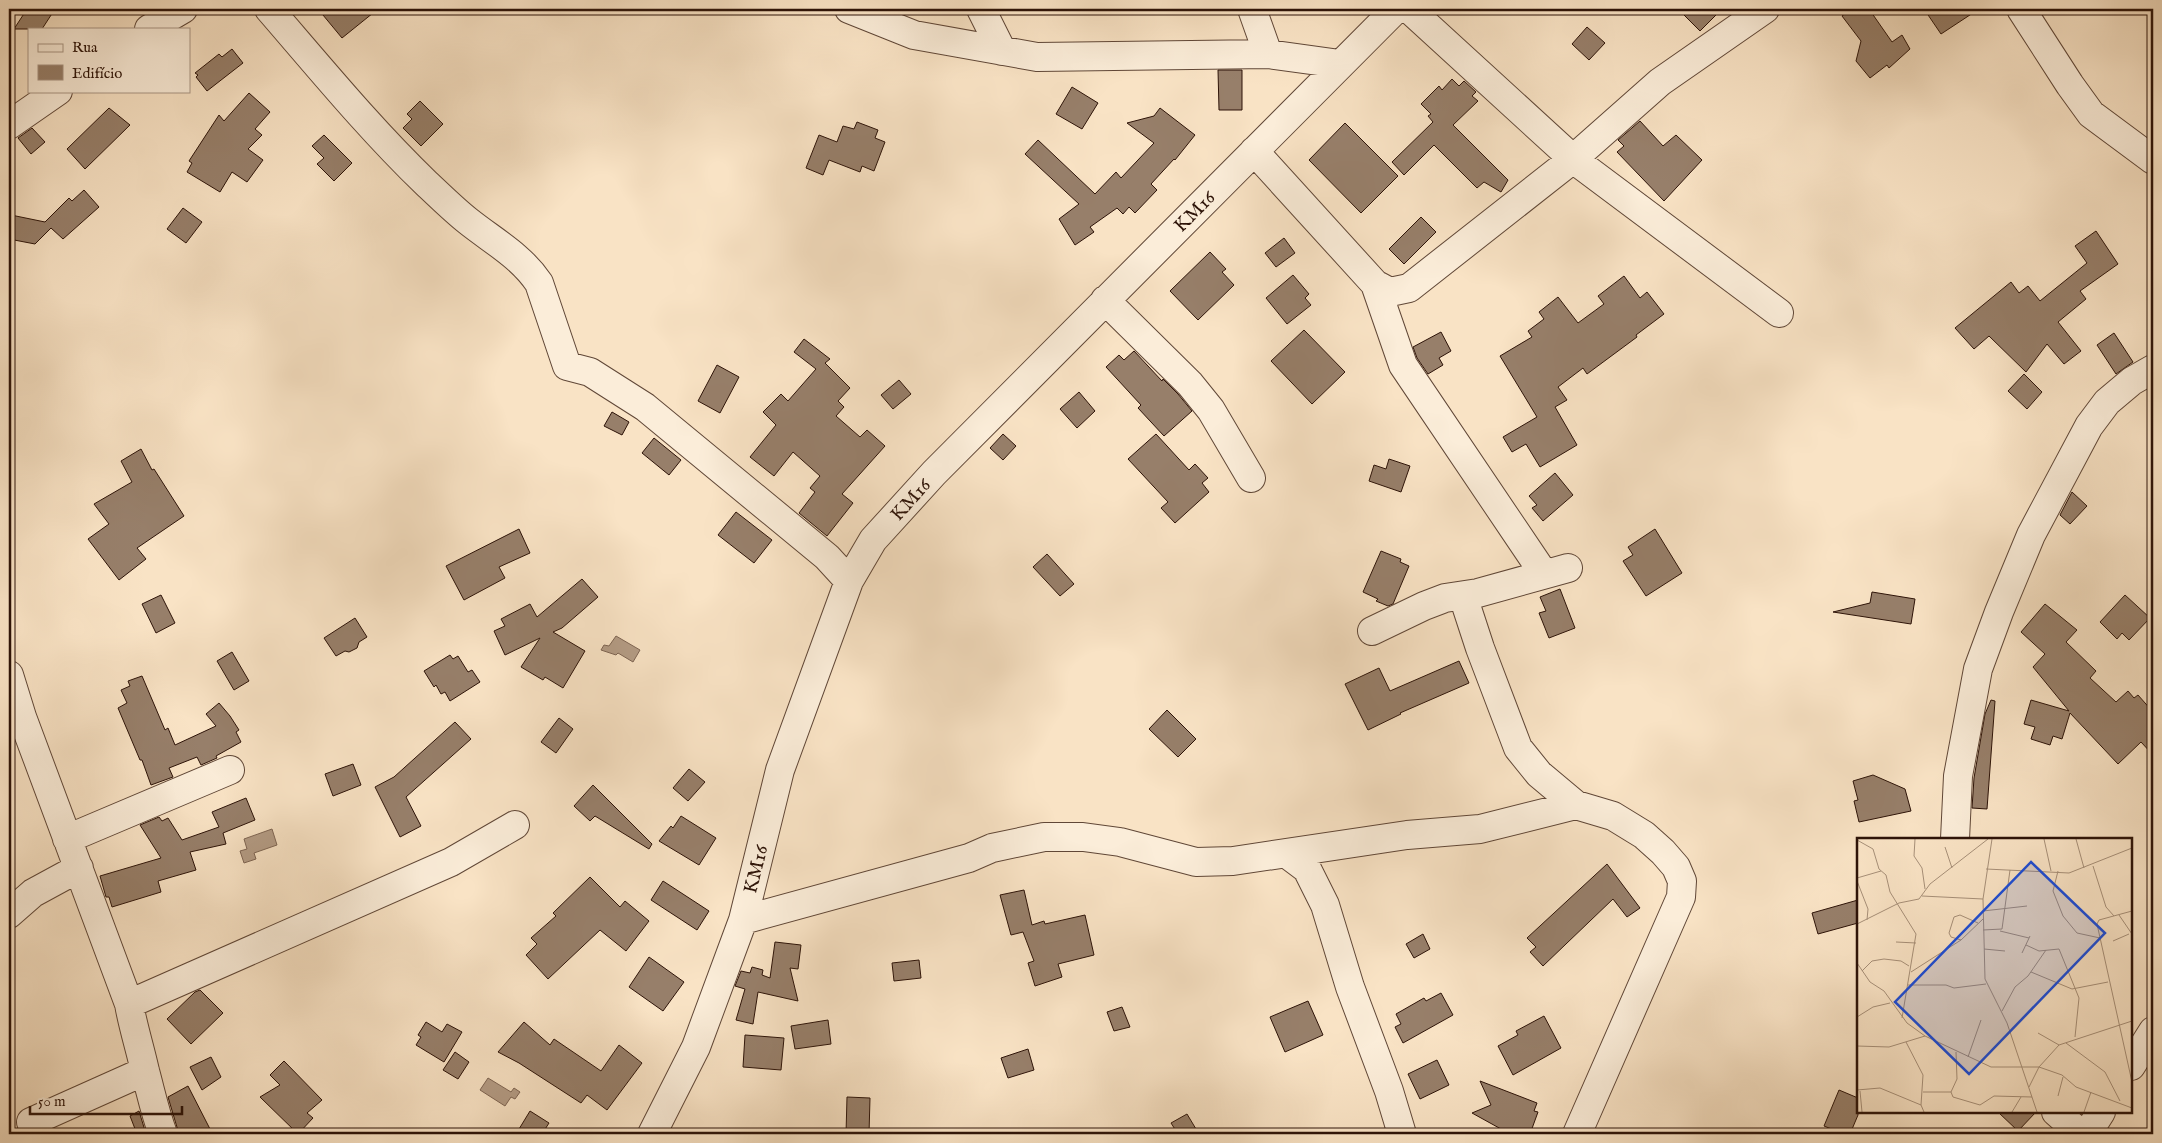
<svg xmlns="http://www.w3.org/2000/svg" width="2162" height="1143" font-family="'IM FELL English',serif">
<rect width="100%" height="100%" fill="#f9e3c5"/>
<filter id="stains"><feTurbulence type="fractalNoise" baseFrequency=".004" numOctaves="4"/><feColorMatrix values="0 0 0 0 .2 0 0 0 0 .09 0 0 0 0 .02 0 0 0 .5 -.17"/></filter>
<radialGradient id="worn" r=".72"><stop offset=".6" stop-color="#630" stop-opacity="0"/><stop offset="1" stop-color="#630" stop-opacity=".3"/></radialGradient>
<path fill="#b49c85" stroke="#7e6553" d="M 616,636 L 640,650 L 633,662 L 618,653 L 616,655 L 601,650 L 604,645 L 609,646 Z
M 272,829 L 277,845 L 254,853 L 256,859 L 244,863 L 240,851 L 247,849 L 244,839 Z
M 488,1078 L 511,1092 L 514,1088 L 520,1092 L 515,1099 L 511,1097 L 505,1106 L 480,1090 Z"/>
<path fill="#977f6a" stroke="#2d1308" d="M 27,9 L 55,9 L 42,29 L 14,29 Z
M 318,9 L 378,9 L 342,38 Z
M 1678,9 L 1722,9 L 1700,31 Z
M 1851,9 L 1869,9 L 1892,42 L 1902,35 L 1910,49 L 1889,68 L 1887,65 L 1870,78 L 1856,61 L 1861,41 L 1842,16 Z
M 1924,9 L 1979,9 L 1941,34 Z
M 1587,27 L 1605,43 L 1589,60 L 1572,44 Z
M 232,49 L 243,63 L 207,91 L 196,77 L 198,75 L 195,73 L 219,54 L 222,57 Z
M 1218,70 L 1242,70 L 1242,110 L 1219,110 Z
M 1452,79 L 1459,86 L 1464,81 L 1476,92 L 1472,96 L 1478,101 L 1453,125 L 1508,180 L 1501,192 L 1484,182 L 1477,188 L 1434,145 L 1404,175 L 1392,162 L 1433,122 L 1428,116 L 1431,114 L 1421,104 L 1439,86 L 1442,90 Z
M 1072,87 L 1098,103 L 1082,129 L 1056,114 Z
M 249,93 L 270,112 L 255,129 L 262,135 L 248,149 L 263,160 L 247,182 L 232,172 L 220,192 L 187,172 L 192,163 L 189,161 L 219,115 L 224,121 Z
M 420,101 L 443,124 L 421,146 L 403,128 L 412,119 L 407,114 Z
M 109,108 L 130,125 L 85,169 L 67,149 Z
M 1160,108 L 1195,135 L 1175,160 L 1174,159 L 1151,184 L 1157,190 L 1135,213 L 1129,207 L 1123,214 L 1117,208 L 1090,227 L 1094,232 L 1075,245 L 1059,219 L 1079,204 L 1025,154 L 1038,140 L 1095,194 L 1116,172 L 1121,178 L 1154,143 L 1127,123 L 1154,116 Z
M 1640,121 L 1663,146 L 1676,135 L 1702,160 L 1664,201 L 1617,152 L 1624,146 L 1618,140 Z
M 857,122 L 878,130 L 875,138 L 885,142 L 874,171 L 862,166 L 860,172 L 829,160 L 823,175 L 806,168 L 819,135 L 837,142 L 843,126 L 854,129 Z
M 1345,123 L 1398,176 L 1361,213 L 1309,160 Z
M 32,128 L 45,142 L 31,154 L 18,138 Z
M 324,135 L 352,163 L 334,181 L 317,164 L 324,158 L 312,146 Z
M 84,190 L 99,207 L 63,239 L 51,228 L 35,244 L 9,239 L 11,215 L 45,222 L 69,198 L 72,201 Z
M 183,208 L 202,222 L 186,243 L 167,229 Z
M 1421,217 L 1436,232 L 1404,264 L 1389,249 Z
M 2096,231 L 2118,264 L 2080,291 L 2086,299 L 2058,322 L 2081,351 L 2064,364 L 2047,344 L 2026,372 L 1989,336 L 1974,349 L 1955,328 L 2011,282 L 2019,293 L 2028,286 L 2040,301 L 2087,263 L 2075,246 Z
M 1284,238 L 1295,253 L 1276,267 L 1265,253 Z
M 1210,252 L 1226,269 L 1222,272 L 1234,285 L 1198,320 L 1170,291 Z
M 1293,275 L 1309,294 L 1305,298 L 1311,305 L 1287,324 L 1266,298 Z
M 1624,276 L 1640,298 L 1647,292 L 1664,314 L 1636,335 L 1637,337 L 1587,374 L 1583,368 L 1558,387 L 1567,400 L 1555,407 L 1577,445 L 1540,467 L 1526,444 L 1512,452 L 1503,437 L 1537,417 L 1500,356 L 1532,337 L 1528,331 L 1544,319 L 1539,312 L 1558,297 L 1578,323 L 1604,304 L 1598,296 Z
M 1304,330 L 1345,372 L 1312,404 L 1271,361 Z
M 1441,332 L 1451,351 L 1439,358 L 1443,365 L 1428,374 L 1417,358 L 1413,347 Z
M 2114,333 L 2133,362 L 2116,374 L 2097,345 Z
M 804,339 L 830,359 L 825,363 L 850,388 L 838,401 L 844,407 L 836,416 L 860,437 L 867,430 L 885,446 L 842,494 L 853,503 L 827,536 L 799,513 L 815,492 L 810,488 L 820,476 L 793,452 L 774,476 L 750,457 L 776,425 L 763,412 L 781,394 L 788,401 L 816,369 L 794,352 Z
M 1134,351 L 1162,381 L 1163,379 L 1178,394 L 1192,411 L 1164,436 L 1138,408 L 1141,405 L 1106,367 L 1119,355 L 1124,360 Z
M 717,365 L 739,377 L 720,413 L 698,401 Z
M 2024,374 L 2042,392 L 2027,409 L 2008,391 Z
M 899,380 L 911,394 L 893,409 L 881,395 Z
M 1079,392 L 1095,411 L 1077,428 L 1060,409 Z
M 612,412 L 629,422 L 622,435 L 604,426 Z
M 1003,434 L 1016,446 L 1003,460 L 990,448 Z
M 1156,434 L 1189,470 L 1195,464 L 1208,478 L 1202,483 L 1209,492 L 1175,523 L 1161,508 L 1168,502 L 1128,459 Z
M 654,438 L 681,460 L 669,475 L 642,453 Z
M 141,449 L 152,470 L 154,469 L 184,516 L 137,548 L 146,559 L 119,580 L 88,539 L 109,524 L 94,504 L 132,482 L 121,461 Z
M 1389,459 L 1410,466 L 1401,492 L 1369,481 L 1374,465 L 1386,469 Z
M 1555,473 L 1573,495 L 1543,521 L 1532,508 L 1537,505 L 1529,496 Z
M 2072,492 L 2087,506 L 2070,524 L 2060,515 Z
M 736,512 L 772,540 L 754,563 L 718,535 Z
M 519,529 L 530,553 L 499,567 L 505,578 L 464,600 L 446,566 Z
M 1655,529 L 1682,573 L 1646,596 L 1623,561 L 1633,555 L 1628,547 Z
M 1381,551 L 1401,559 L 1400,562 L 1409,566 L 1393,604 L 1388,606 L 1376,601 L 1378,599 L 1363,592 Z
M 1047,554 L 1074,584 L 1060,596 L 1033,567 Z
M 582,579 L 598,597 L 562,628 L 553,632 L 585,651 L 563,688 L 545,677 L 543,680 L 521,667 L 540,638 L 505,655 L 494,631 L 505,626 L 501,619 L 530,604 L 537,617 Z
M 1560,589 L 1575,628 L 1549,638 L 1539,613 L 1546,611 L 1540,597 Z
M 1872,592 L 1915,599 L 1911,624 L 1833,612 L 1870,603 Z
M 161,595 L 175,623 L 156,633 L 142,604 Z
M 2125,595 L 2150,618 L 2129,640 L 2122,633 L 2117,639 L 2100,622 Z
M 2045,604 L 2077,630 L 2066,642 L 2096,671 L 2090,678 L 2116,702 L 2128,691 L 2134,698 L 2138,695 L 2153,712 L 2153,755 L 2141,742 L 2118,764 L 2070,713 L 2062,739 L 2053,736 L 2050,745 L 2031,739 L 2035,727 L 2024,724 L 2031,700 L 2069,711 L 2033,667 L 2045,654 L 2021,632 Z
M 355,618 L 367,637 L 359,642 L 357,648 L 349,652 L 345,651 L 336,656 L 324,638 Z
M 232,652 L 249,681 L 234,690 L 217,661 Z
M 450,655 L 453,659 L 458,656 L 468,672 L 472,670 L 480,682 L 450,701 L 445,692 L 441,694 L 436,685 L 434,687 L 424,671 Z
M 1459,661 L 1469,683 L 1400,713 L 1401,714 L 1368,730 L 1345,684 L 1379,668 L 1390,691 Z
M 142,676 L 165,730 L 168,728 L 175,745 L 216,726 L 206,714 L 219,703 L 230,716 L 239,730 L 236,732 L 241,742 L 216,756 L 217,758 L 201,765 L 197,757 L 169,768 L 173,777 L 151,785 L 142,760 L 140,760 L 118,708 L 127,703 L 121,690 L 130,686 L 128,681 Z
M 1991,700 L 1995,701 L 1987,809 L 1972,808 L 1974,778 L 1985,714 Z
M 1167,710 L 1196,739 L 1178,757 L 1149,729 Z
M 559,718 L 573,729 L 556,753 L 541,742 Z
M 455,722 L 471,739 L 406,797 L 421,826 L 400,837 L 375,787 L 394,777 Z
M 353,764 L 361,785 L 333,796 L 325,774 Z
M 689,769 L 705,782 L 688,801 L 673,788 Z
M 1873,775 L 1905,789 L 1911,811 L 1859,822 L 1854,801 L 1858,800 L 1853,781 Z
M 593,785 L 652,844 L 649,849 L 595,816 L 590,821 L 574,806 Z
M 246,798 L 255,820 L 223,833 L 226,844 L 190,852 L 196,870 L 158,881 L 161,892 L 112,907 L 109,897 L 106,897 L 100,876 L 161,858 L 140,825 L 159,817 L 162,821 L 168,818 L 182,840 L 219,827 L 212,812 Z
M 681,816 L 716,838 L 699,865 L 659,841 L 671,826 L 673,828 Z
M 1607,864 L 1640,908 L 1627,917 L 1613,899 L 1543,966 L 1530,952 L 1536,947 L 1527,938 Z
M 590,877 L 620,907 L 625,901 L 649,921 L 626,951 L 600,930 L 548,979 L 526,955 L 537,944 L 531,938 L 556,916 L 553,913 Z
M 663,881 L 709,911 L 697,930 L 651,900 Z
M 1024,890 L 1032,925 L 1044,921 L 1045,924 L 1085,915 L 1094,955 L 1058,964 L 1062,977 L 1035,986 L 1028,963 L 1034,961 L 1023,932 L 1011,935 L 1000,895 Z
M 1858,900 L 1858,923 L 1818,934 L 1812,913 Z
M 1423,934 L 1430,949 L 1414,958 L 1406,944 Z
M 775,942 L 801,945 L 798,969 L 790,968 L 798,1001 L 758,992 L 753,1024 L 736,1020 L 745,989 L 735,986 L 741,971 L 750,973 L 752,967 L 763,970 L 762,975 L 770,978 Z
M 649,957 L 684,982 L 663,1011 L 629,987 Z
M 919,960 L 921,978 L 894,981 L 892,963 Z
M 200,990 L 223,1013 L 191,1044 L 167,1019 L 195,992 Z
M 1441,993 L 1453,1015 L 1403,1043 L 1395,1027 L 1401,1024 L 1396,1014 L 1424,998 L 1426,1001 Z
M 1308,1001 L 1323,1035 L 1285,1052 L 1270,1017 Z
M 1122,1007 L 1130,1027 L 1114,1031 L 1107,1012 Z
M 1544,1016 L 1561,1048 L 1513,1075 L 1498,1046 L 1518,1035 L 1516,1031 Z
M 828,1020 L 831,1044 L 795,1049 L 791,1026 Z
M 426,1022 L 442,1032 L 447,1024 L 462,1032 L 444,1062 L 416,1045 L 421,1037 L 418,1035 Z
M 524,1022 L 550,1045 L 554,1039 L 601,1071 L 619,1045 L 642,1063 L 607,1110 L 587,1095 L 581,1103 L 519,1063 L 498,1052 Z
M 745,1035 L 784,1038 L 781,1070 L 743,1067 Z
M 1028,1049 L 1034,1070 L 1008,1078 L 1001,1058 Z
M 455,1052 L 469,1062 L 458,1079 L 443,1070 Z
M 211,1057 L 221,1077 L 202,1090 L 190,1067 Z
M 1437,1060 L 1449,1085 L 1420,1099 L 1408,1074 Z
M 284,1061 L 322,1100 L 307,1113 L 313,1118 L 298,1134 L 260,1097 L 280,1085 L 270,1075 Z
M 1480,1081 L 1537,1103 L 1534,1111 L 1538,1112 L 1530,1134 L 1510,1134 L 1472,1113 L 1491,1105 Z
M 188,1086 L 210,1129 L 200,1134 L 179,1134 L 168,1097 Z
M 1839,1090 L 1858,1098 L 1858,1115 L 1850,1134 L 1844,1134 L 1824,1126 Z
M 847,1097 L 870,1098 L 869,1134 L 846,1134 Z
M 139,1111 L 146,1134 L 137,1134 L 130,1116 Z
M 530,1111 L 549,1123 L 542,1134 L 516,1134 Z
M 1998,1112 L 2036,1112 L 2018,1131 Z
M 1187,1114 L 1199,1134 L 1178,1134 L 1171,1123 Z"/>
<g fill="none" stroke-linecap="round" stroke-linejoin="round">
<g stroke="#604737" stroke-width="30">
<path id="minor" d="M 269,9 C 320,68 370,129 426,183 C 440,196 454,210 468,221 C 493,241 521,256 539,283 L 567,366 L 590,372 L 645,407 L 827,557 L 849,581
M 849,9 L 914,35 L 1037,57 L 1268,54 L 1340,64
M 981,9 L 1002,51
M 1252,9 L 1268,54
M 1409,9 L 1573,159 L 1779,313
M 2021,9 L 2070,85 L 2091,114 L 2153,160
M 149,29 L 183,9
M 9,125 L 58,91
M 1254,151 L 1375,284 L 1390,292 L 1409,288 L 1573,159 L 1660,82 L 1765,9
M 1375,284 L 1403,365 L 1544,574
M 1105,300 L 1190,384 L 1211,410 L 1251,478
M 1463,596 L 1480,648 L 1518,748 L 1539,774 L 1576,805 L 1613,816 L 1644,835 L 1663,852 L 1676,867 L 1682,881 L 1681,897 L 1577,1134
M 1372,631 L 1424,606 L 1445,598 L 1478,593 L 1568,568
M 9,675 L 22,717 L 129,1004 C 133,1027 140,1048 145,1071 C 151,1093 155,1113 163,1134
M 67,839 L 230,770
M 1955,839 L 1958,776 L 1978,669 L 1999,612 L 2031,535 L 2089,426 L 2107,402 L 2132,381 L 2153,369
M 1287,854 L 1307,869 L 1325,905 L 1350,987 L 1389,1091 L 1402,1134
M 9,914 L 33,893 L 79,868
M 743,920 L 969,858 L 992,848 L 1044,837 L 1083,837 L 1120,842 L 1196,862 L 1233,861 L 1407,835 L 1480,829 L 1576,805
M 129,1004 L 451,862 L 515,825
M 2131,1066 L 2153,1031
M 2056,1112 L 2081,1134
M 31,1122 L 145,1071
M 652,1134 L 696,1047 L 743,920 L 780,770 L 849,581 L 873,540 L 934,473 L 1396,9
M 2087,1134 L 2101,1112"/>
</g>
<use href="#minor" stroke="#fbedd9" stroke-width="28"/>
</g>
<g text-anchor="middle" stroke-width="4" stroke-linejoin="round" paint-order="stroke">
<g font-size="20" fill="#2d1308" stroke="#fbedd9">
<text transform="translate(1194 211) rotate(-45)" y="7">KM16</text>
<text transform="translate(910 499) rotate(-48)" y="7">KM16</text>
<text transform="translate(755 869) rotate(-76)" y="7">KM16</text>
</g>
</g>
<g transform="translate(1857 838)">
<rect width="275" height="275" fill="#f9e3c5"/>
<path fill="none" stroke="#a79079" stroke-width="1" d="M 58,1 L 57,18 L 65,30 L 68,51M 135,1 L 126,61 L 128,141 L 150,185 L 180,274M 187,1 L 194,33M 219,1 L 227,30M 0,2 L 16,11 L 22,31 L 29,37 L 33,54 L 59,96 L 45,180M 88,9 L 95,30M 236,28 L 249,69 L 257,78M 129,31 L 212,35 L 275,10M 201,33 L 196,53 L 206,78 L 220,95 L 243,100M 0,40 L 24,33M 0,43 L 11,71 L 10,82M 65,58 L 126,61M 126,73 L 170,68M 275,73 L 242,82 L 240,86 L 275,244M 262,77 L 275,96M 0,86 L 42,65 L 62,61 L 73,46 L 131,1M 126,92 L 145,91 L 153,32M 143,93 L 172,100M 104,102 L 94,99 L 92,95 L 97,79 L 103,77 L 121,85M 256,103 L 272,96M 39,104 L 59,105M 169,107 L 182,113 L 202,111 L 222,160 L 218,199M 127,111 L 148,113M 165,115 L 173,98M 0,125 L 13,144 L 27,153 L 50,185 L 68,198 L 32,209 L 0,208M 5,133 L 15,123 L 27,121 L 44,123 L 52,128M 54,134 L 104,102 L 126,81M 174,134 L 215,151 L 251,144M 51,147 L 89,147 L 97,150 L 129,146M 145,173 L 158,149 L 171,138 L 189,112M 0,179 L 16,169 L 33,165M 181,195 L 202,207M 68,198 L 134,229 L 182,229 L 205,237 L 219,249 L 275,270M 49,204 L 66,237 L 64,267 L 67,274M 209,205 L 248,234 L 263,263M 111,219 L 124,182M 172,249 L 182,229 L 202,207 L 275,183M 0,252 L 23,250 L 64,267M 3,253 L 5,274M 66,254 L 94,254 L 100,241 L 99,214M 94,254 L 96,259 L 123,267 L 137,258 L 175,259M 201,258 L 206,239M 155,274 L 164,259M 227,274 L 234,254"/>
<path fill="#1d4ed8" fill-opacity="0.15" stroke="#1d4ed8" stroke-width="2.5" d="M 174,24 L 248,95 L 112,236 L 38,164 Z"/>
<rect width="275" height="275" fill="none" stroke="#2d1308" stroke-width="2.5"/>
</g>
<rect width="2162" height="1143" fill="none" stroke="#f9e3c5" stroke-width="30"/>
<rect x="10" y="10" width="2142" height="1123" fill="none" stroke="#2d1308" stroke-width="2.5"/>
<rect x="15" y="15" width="2132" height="1113" fill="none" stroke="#2d1308"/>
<rect x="28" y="28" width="162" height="65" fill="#fbedd9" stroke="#a99685"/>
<rect x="38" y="44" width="25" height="8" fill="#fbedd9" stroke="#a99685"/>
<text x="72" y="52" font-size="15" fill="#2d1308">Rua</text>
<rect x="38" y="65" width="25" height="15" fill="#977f6a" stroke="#a99685"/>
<text x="72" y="78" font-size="15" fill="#2d1308">Edifício</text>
<path d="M30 1106v8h152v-8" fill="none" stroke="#2d1308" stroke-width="2.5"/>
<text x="38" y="1106" font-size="15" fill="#2d1308" stroke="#fbedd9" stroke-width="4" paint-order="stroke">50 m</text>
<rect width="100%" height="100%" filter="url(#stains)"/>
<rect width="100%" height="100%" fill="url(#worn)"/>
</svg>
